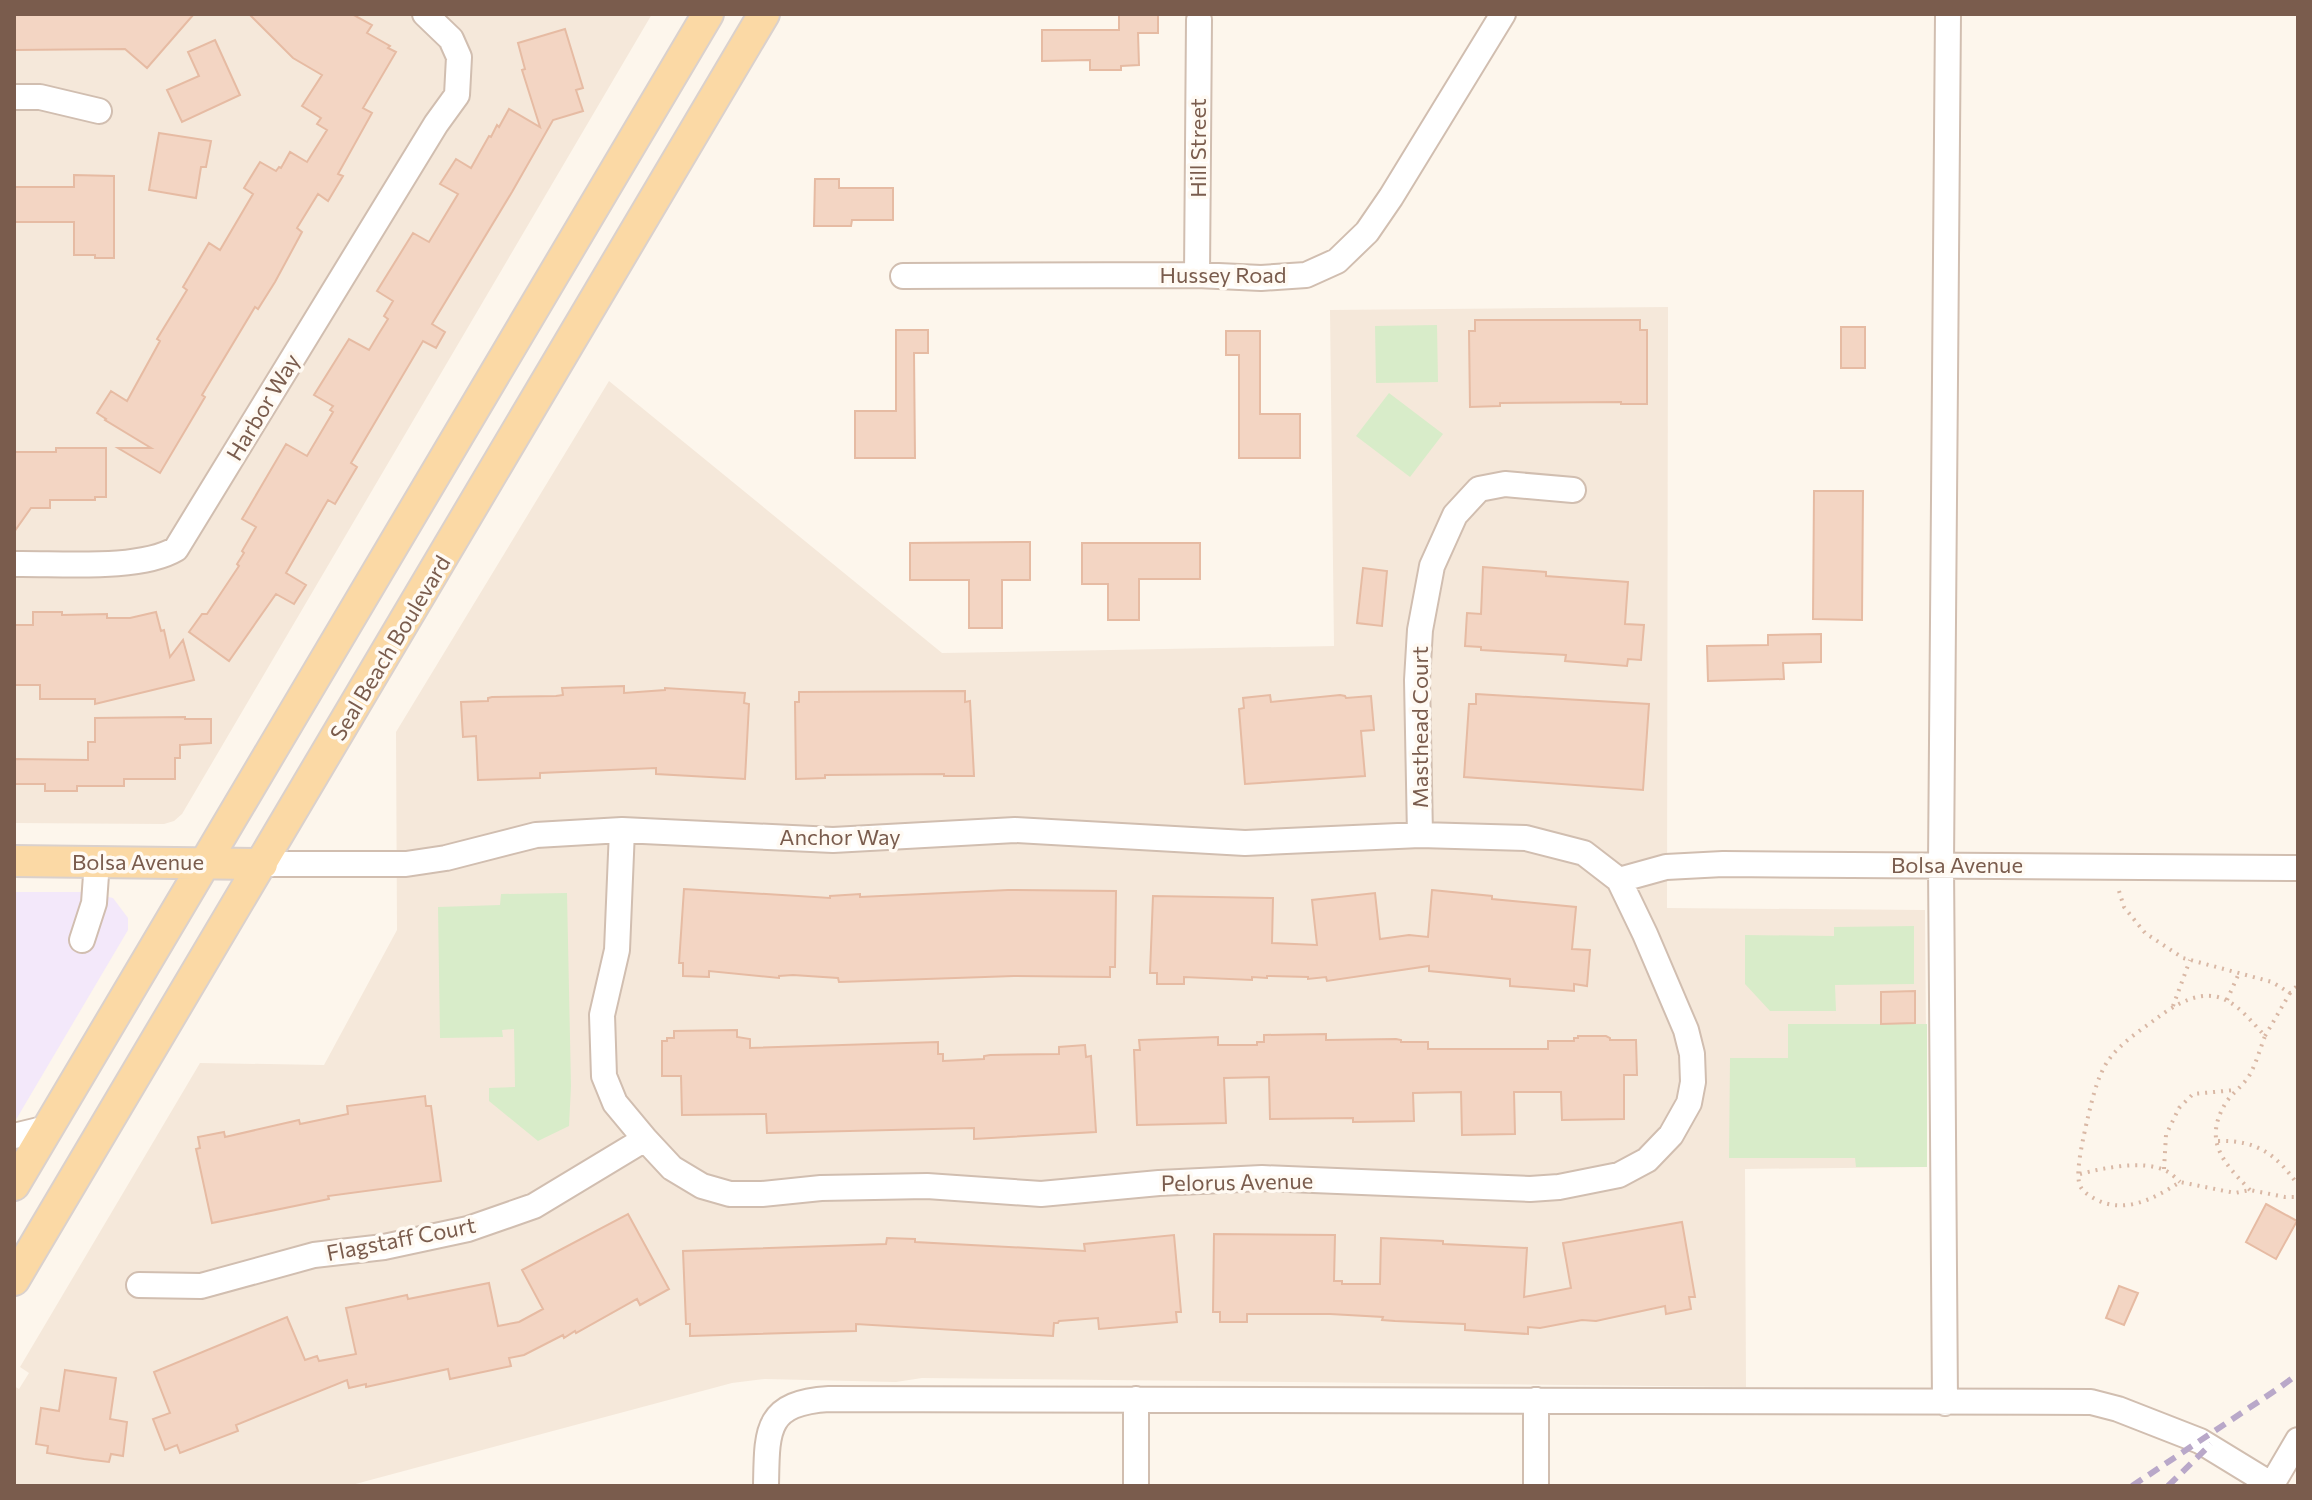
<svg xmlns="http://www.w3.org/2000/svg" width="2312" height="1500" font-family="Commissioner,sans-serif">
<rect width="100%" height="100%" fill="#fdf6ec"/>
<path fill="#f5e8da" d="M 14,14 L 652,14 L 182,814 L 174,821 L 164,824 L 14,823 Z
M 1668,307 L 1667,908 L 1925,910 L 1927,1167 L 1745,1169 L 1746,1387 L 922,1378 L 896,1382 L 765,1379 L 732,1383 L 348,1486 L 14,1486 L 14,1386 L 19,1389 L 29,1373 L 20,1367 L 200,1063 L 324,1065 L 397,930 L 396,732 L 609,381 L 942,653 L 1334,646 L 1330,310 Z"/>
<path fill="#f3e8fa" d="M 14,892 L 87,892 L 113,898 L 128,918 L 128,930 L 14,1123 Z"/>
<path fill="#d8ecc9" d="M 1437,325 L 1438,382 L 1376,383 L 1375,326 Z
M 1389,393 L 1443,434 L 1410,477 L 1356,436 Z
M 567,893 L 571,1086 L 569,1126 L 538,1141 L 489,1101 L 489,1088 L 515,1087 L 514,1029 L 502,1030 L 503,1037 L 440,1038 L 438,907 L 500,905 L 501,894 Z
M 1914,926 L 1914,984 L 1835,985 L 1836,1011 L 1770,1011 L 1745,984 L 1745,935 L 1834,936 L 1834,927 Z
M 1788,1024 L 1927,1024 L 1927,1167 L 1856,1167 L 1855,1158 L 1729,1158 L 1730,1058 L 1788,1058 Z"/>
<path fill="#f3d5c3" stroke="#e6bba3" stroke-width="2" d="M 14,14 L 194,14 L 147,68 L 125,49 L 14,50 Z
M 249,14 L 352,14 L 372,25 L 367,33 L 390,46 L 388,48 L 396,52 L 363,108 L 372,113 L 338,174 L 343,176 L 328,201 L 318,194 L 297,228 L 302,232 L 275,282 L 258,309 L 255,307 L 202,395 L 205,397 L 160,473 L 118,448 L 151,448 L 105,420 L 106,419 L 97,413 L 111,391 L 127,401 L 160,341 L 157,339 L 187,290 L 183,287 L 209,243 L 220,250 L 253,194 L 244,188 L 260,162 L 276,171 L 279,167 L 281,168 L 290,152 L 307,162 L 327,130 L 317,124 L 321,118 L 302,106 L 322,75 L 293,58 Z
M 1119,14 L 1158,14 L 1158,33 L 1138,33 L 1139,65 L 1121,66 L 1121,70 L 1090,70 L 1090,60 L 1042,61 L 1042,30 L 1119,30 Z
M 565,29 L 583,88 L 576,90 L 583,111 L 553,120 L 512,192 L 432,324 L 445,332 L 436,348 L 423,341 L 351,463 L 357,467 L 335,504 L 328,500 L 286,573 L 306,585 L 294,604 L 276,594 L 229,661 L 189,632 L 202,614 L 207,614 L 239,566 L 237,564 L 244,553 L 242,551 L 256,527 L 242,519 L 286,444 L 307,456 L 333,412 L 330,410 L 333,406 L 314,395 L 349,339 L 369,350 L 378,335 L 388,319 L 384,316 L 393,301 L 377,291 L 413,233 L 429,242 L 458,194 L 440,184 L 456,159 L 471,168 L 489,136 L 491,137 L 497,125 L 499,127 L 509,109 L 540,127 L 522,70 L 525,69 L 518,43 Z
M 215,40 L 240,95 L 182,122 L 167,90 L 199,76 L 188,52 Z
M 159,133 L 211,141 L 206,167 L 201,167 L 196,198 L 149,190 Z
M 74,175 L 114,176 L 114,258 L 95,258 L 95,255 L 74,255 L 74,222 L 14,222 L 14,187 L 74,187 Z
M 815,179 L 839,179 L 839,188 L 893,188 L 893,220 L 852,220 L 851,226 L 814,226 Z
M 1475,320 L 1640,320 L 1640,330 L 1647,330 L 1647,404 L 1621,404 L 1621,402 L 1500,403 L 1500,406 L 1470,407 L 1469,331 L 1475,331 Z
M 1841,327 L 1865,327 L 1865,368 L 1841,368 Z
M 896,330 L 928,330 L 928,353 L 914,353 L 915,458 L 855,458 L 855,411 L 896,411 Z
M 1226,331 L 1260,331 L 1260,414 L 1300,414 L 1300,458 L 1239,458 L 1239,355 L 1226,355 Z
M 56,448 L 106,448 L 106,497 L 95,497 L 95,500 L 50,500 L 50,508 L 31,508 L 14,532 L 14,452 L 56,452 Z
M 1814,491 L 1863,491 L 1862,620 L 1813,619 Z
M 1030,542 L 1030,580 L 1002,580 L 1002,628 L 969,628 L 969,580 L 910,580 L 910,543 Z
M 1082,543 L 1200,543 L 1200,579 L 1139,579 L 1139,620 L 1108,620 L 1108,584 L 1082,584 Z
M 1483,567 L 1546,572 L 1546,576 L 1628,582 L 1625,624 L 1644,625 L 1641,660 L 1628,659 L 1627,666 L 1565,661 L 1566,655 L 1481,650 L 1481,647 L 1465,646 L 1467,613 L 1481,614 Z
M 1363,568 L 1387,571 L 1382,626 L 1357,623 Z
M 33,612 L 62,612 L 62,615 L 107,614 L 107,618 L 130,618 L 156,612 L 161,631 L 164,630 L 170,657 L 183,640 L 194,680 L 95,704 L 95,699 L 40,699 L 40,685 L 14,685 L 14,625 L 33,625 Z
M 1821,634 L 1821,662 L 1783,663 L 1784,679 L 1708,681 L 1707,646 L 1768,645 L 1768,635 Z
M 624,686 L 624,693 L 665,690 L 665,688 L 745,693 L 744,703 L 749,704 L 745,779 L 656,774 L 656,768 L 540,773 L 540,778 L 478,780 L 476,736 L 463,737 L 461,702 L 488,701 L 488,698 L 492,697 L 556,696 L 563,695 L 562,688 Z
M 965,691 L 965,702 L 970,701 L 974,776 L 944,776 L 944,774 L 825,775 L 825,778 L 796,779 L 795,702 L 799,702 L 799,692 Z
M 1476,694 L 1649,704 L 1643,790 L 1464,777 L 1469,704 L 1476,704 Z
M 1270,695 L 1271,702 L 1340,695 L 1345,696 L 1346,698 L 1371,696 L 1374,730 L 1361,731 L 1365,776 L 1245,784 L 1239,709 L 1244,708 L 1243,698 Z
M 185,717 L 185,719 L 211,719 L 211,743 L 180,745 L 180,758 L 175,758 L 175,779 L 124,779 L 124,786 L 77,786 L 77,791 L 45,791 L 45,784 L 14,784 L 14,759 L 88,760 L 88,742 L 95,742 L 95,718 Z
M 684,889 L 830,898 L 830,896 L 860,894 L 860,897 L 1008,890 L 1116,891 L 1115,967 L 1110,967 L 1110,977 L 1014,976 L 839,982 L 838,978 L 793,975 L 779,976 L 779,978 L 709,971 L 709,977 L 683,976 L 683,963 L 679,963 Z
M 1432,890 L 1492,896 L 1492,899 L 1576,907 L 1572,949 L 1590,950 L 1587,986 L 1574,984 L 1574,991 L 1510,986 L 1510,979 L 1429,971 L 1429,966 L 1327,981 L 1326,977 L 1308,979 L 1308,977 L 1267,976 L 1267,978 L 1252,977 L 1252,980 L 1184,977 L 1184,984 L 1157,984 L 1157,973 L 1150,973 L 1153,896 L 1273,898 L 1272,943 L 1317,945 L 1312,900 L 1375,893 L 1380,939 L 1409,935 L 1428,937 Z
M 1915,991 L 1915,1023 L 1881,1024 L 1881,992 Z
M 737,1030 L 737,1037 L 750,1039 L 750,1048 L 938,1042 L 938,1054 L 943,1054 L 943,1061 L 984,1059 L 984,1056 L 990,1055 L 1059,1054 L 1059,1047 L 1085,1045 L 1086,1057 L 1091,1056 L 1096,1132 L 974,1139 L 974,1128 L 767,1133 L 766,1114 L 682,1115 L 681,1076 L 662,1076 L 662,1041 L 667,1041 L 667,1038 L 674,1038 L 674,1031 Z
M 1326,1034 L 1326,1040 L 1396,1039 L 1401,1040 L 1401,1042 L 1428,1042 L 1428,1049 L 1548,1049 L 1548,1041 L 1574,1041 L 1574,1038 L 1578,1038 L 1578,1036 L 1606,1036 L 1610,1038 L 1610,1040 L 1636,1040 L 1637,1075 L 1624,1075 L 1624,1119 L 1562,1120 L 1561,1092 L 1514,1092 L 1515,1134 L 1462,1135 L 1461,1092 L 1413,1093 L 1414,1121 L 1353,1122 L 1353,1118 L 1270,1119 L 1269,1077 L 1224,1078 L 1226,1123 L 1137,1125 L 1134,1050 L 1140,1050 L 1139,1040 L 1218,1037 L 1218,1045 L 1257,1045 L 1257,1042 L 1264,1042 L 1264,1035 Z
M 425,1096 L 426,1106 L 431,1106 L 441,1181 L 328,1196 L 329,1199 L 212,1223 L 196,1149 L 200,1148 L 198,1137 L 224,1132 L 225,1137 L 299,1120 L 300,1124 L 348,1114 L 347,1106 Z
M 2266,1204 L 2297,1221 L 2276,1259 L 2246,1242 Z
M 628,1214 L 669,1289 L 640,1305 L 637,1299 L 576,1333 L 575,1331 L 564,1338 L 563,1335 L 524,1355 L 509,1358 L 511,1366 L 450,1379 L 448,1369 L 366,1387 L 366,1384 L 349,1388 L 347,1380 L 236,1425 L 238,1431 L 180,1453 L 177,1445 L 165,1450 L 153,1419 L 170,1413 L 154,1372 L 287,1317 L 305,1360 L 317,1356 L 319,1361 L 356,1354 L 346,1308 L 407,1295 L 408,1299 L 489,1283 L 498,1326 L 519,1322 L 543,1309 L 522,1270 Z
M 1682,1222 L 1695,1297 L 1689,1297 L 1691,1309 L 1666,1314 L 1665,1306 L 1596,1321 L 1582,1320 L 1540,1328 L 1528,1327 L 1528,1334 L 1465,1330 L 1465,1324 L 1395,1321 L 1382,1320 L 1383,1317 L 1330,1314 L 1247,1314 L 1247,1322 L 1220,1322 L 1220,1312 L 1213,1312 L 1214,1234 L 1335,1235 L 1334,1281 L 1342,1281 L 1342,1284 L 1380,1284 L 1381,1238 L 1443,1241 L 1443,1244 L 1527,1248 L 1524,1297 L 1571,1288 L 1563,1243 Z
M 1174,1235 L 1181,1312 L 1176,1312 L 1177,1322 L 1099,1329 L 1098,1318 L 1059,1321 L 1058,1323 L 1054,1323 L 1053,1336 L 856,1324 L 856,1331 L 690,1336 L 690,1324 L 686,1324 L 683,1251 L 886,1244 L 887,1238 L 915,1239 L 915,1242 L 1085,1251 L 1084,1244 Z
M 2119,1286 L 2138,1293 L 2124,1325 L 2106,1318 Z
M 65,1370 L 116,1378 L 110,1419 L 127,1422 L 123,1456 L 111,1454 L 109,1462 L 84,1459 L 47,1453 L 48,1446 L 36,1444 L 41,1408 L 59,1411 Z"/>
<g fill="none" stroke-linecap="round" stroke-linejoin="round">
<g stroke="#d1beb0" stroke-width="28">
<path id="minor" d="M 14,97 L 40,97 L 99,111
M 1197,275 L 1199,20
M 903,276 L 1197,275 L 1261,278 L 1306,275 L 1337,261 L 1367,232 L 1391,197 L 1503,14
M 14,564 C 58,563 139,571 176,549 L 436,124 L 457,95 L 459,57 L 451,39 L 425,14
M 1420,835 L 1417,680 L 1420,630 L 1432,566 L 1455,515 L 1479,489 L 1505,484 L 1573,490
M 262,864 L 406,864 L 446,858 L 536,835 L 622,830 L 833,840 L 1015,830 L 1245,843 L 1420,835 L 1526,838 L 1584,853 L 1619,880 L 1645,934 L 1686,1030 L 1692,1054 L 1693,1082 L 1689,1103 L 1671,1135 L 1647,1160 L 1619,1175 L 1559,1187 L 1530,1189 L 1262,1178 L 1159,1183 L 1041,1194 L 927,1186 L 821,1188 L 762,1194 L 730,1194 L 702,1186 L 672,1168 L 645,1139 L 615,1103 L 604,1076 L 602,1015 L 617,950 L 622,830
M 1619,880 L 1666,867 L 1723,864 L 2298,868
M 82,940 L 94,903 L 97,861
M 14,1136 L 47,1128
M 139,1285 L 201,1286 L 314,1255 L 384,1247 L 468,1229 L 534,1206 L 645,1139
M 1136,1399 L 1136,1486
M 1945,1403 L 1941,864 L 1948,14
M 766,1486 C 767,1430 765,1403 829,1399 L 2091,1402 L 2118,1409 L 2200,1441 L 2272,1485
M 1536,1486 L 1536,1400
M 2271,1486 L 2298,1440"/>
</g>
<g stroke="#dad1cd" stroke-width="34">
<path id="major" d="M 14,861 L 262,864
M 14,1185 L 708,14
M 14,1280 L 764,14"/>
</g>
<path stroke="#d9b8a5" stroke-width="4" stroke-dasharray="2 6" stroke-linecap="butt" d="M 2119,891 L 2124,907 L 2145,933 L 2183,958 L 2272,982 L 2290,993 L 2298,985
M 2227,1000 L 2239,973
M 2173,1006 L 2190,960
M 2265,1036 L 2290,993
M 2218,1141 C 2257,1140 2276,1154 2298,1185
M 2164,1169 L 2166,1135 L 2179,1108 L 2193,1094 L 2235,1090
M 2080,1174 C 2103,1168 2142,1160 2164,1170 C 2170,1172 2176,1178 2180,1182
M 2250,1190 C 2224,1163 2203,1142 2225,1104 C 2231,1094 2242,1087 2249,1076 C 2256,1064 2260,1049 2265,1036 C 2251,1021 2234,998 2212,996 C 2192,994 2172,1007 2157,1018 C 2141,1030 2122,1042 2110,1058 C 2097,1075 2092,1101 2087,1121 C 2084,1135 2076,1168 2079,1182 C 2080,1190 2088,1195 2095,1199 C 2125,1215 2155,1198 2180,1182 L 2235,1193 L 2250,1190 L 2285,1197 L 2298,1197"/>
<use href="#minor" stroke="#fff" stroke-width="24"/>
<use href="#major" stroke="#fbd9a5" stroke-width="30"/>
<path stroke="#b9a8c9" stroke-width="6" stroke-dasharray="12 8" stroke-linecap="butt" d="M 2132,1486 L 2279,1388 L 2298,1374
M 2168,1486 L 2211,1444"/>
</g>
<g text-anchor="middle" stroke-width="7" stroke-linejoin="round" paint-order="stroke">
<g font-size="22" fill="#7a5c4d" stroke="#fffaf3">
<text transform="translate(1198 148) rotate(-90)" y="8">Hill Street</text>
<text x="1223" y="283">Hussey Road</text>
<text transform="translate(263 407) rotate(-59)" y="8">Harbor Way</text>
<text transform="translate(390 648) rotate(-59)" y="8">Seal Beach Boulevard</text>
<text transform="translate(1420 727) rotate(-90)" y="8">Masthead Court</text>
<text x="840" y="845">Anchor Way</text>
<text x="138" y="870">Bolsa Avenue</text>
<text x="1957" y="873">Bolsa Avenue</text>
<text transform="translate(1237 1182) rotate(-1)" y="8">Pelorus Avenue</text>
<text transform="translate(401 1239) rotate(-11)" y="8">Flagstaff Court</text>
</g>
</g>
<rect width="2312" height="1500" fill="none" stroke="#7a5c4d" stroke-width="32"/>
</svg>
